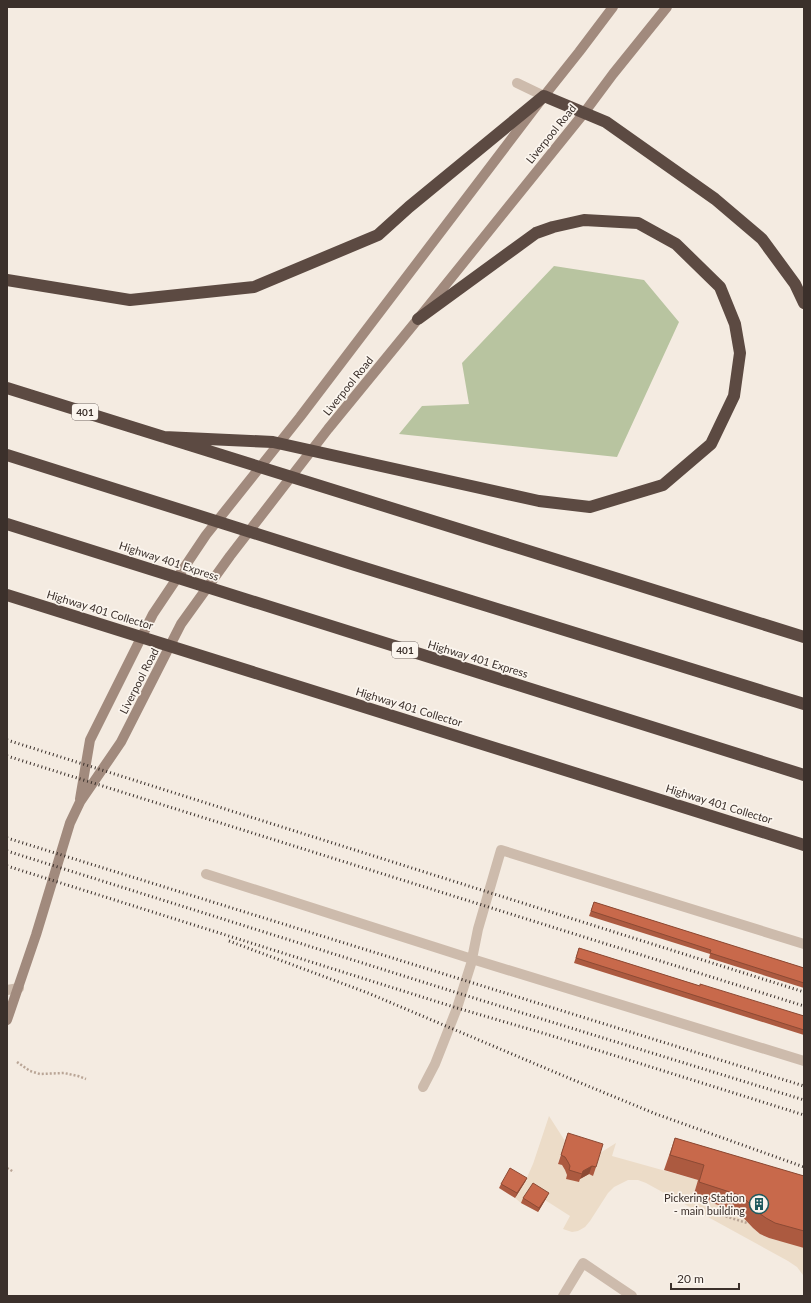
<svg xmlns="http://www.w3.org/2000/svg" width="811" height="1303" font-family="Lato,sans-serif">
<rect width="100%" height="100%" fill="#f4ebe1"/>
<path fill="#b8c4a0" d="M 554,266 L 644,280 L 679,322 L 617,457 L 399,434 L 422,406 L 469,404 L 462,363 Z"/>
<path fill="#ecdcc8" d="M 549,1116 L 565,1141 L 558,1163 L 562,1165 L 565,1170 L 580,1179 L 589,1174 L 593,1175 L 600,1153 L 616,1143 L 612,1156 L 698,1180 L 693,1197 L 737,1211 L 753,1228 L 760,1234 L 769,1238 L 779,1241 L 804,1240 L 804,1280 L 803,1275 L 797,1267 L 788,1261 L 646,1183 L 638,1180 L 628,1180 L 614,1187 L 608,1193 L 590,1221 L 585,1227 L 578,1231 L 572,1232 L 563,1229 L 570,1216 L 545,1200 L 538,1212 L 521,1203 L 515,1198 L 525,1182 L 533,1164 Z"/>
<g fill="none" stroke-linecap="round" stroke-linejoin="round">
<path stroke="#b9a596" stroke-width="2.5" stroke-dasharray="2 2" stroke-linecap="butt" d="M 17,1062 L 30,1071 L 40,1074 L 64,1073 L 78,1076 L 86,1079
M 7,1168 L 14,1172
M 718,1214 L 747,1223"/>
<path stroke="#cdbbac" stroke-width="10" d="M 206,874 L 472,959 L 804,1061
M 7,990 L 19,988
M 423,1087 L 435,1064 L 457,1008 L 471,964 L 478,929 L 501,850 L 804,944
M 563,1296 L 583,1263 L 632,1296"/>
<path stroke="#cdbbac" stroke-width="10" d="M 517,83 L 544,96"/>
<path stroke="#a18a7d" stroke-width="10" d="M 80,799 L 90,740 L 153,614 L 206,535 L 300,417 L 544,96 L 579,52 L 613,7
M 7,1020 L 36,935 L 70,823 L 80,802 L 121,742 L 181,624 L 230,556 L 328,429 L 418,319 L 584,113 L 613,74 L 667,7"/>
<path stroke="#5c4a42" stroke-width="12" d="M 7,280 L 130,300 L 254,287 L 378,235 L 409,207 L 544,96 L 606,122 L 715,199 L 762,239 L 795,284 L 804,303
M 7,388 L 804,637
M 164,437 L 273,442 L 539,501 L 590,507 L 663,485 L 711,444 L 734,396 L 740,353 L 735,324 L 720,287 L 676,244 L 638,223 L 584,220 L 553,227 L 536,233 L 418,319
M 7,455 L 355,565 L 804,704
M 7,524 L 804,775
M 7,595 L 804,845"/>
<path stroke="#3b302b" stroke-width="3" stroke-dasharray="1 3" stroke-linecap="butt" d="M 7,740 L 804,992
M 7,756 L 804,1006
M 7,838 L 804,1086
M 7,851 L 461,994 L 804,1100
M 7,866 L 457,1008 L 546,1034 L 804,1115
M 229,941 L 368,993 L 571,1079 L 656,1114 L 804,1167"/>
</g>
<path fill="#ac5a40" d="M 594,902 L 804,968 L 804,988 L 709,958 L 710,954 L 589,916 Z
M 579,948 L 700,986 L 804,1016 L 804,1035 L 574,963 Z
M 568,1133 L 596,1167 L 593,1176 L 589,1174 L 580,1179 L 579,1182 L 566,1179 L 567,1175 L 565,1170 L 562,1165 L 558,1164 Z
M 675,1138 L 804,1176 L 804,1248 L 769,1238 L 760,1234 L 753,1228 L 737,1211 L 693,1197 L 698,1180 L 664,1170 Z
M 527,1178 L 525,1182 L 515,1198 L 499,1188 L 501,1184 Z
M 547,1197 L 538,1212 L 521,1203 L 523,1198 Z"/>
<path fill="#8c4a34" d="M 592,1166 L 589,1174 L 580,1179 L 583,1171 Z
M 527,1178 L 525,1182 L 515,1198 L 517,1193 Z
M 549,1193 L 547,1197 L 538,1212 L 539,1208 Z"/>
<path fill="#c8694b" stroke="#8c4a34" d="M 594,902 L 804,968 L 804,983 L 710,953 L 711,950 L 591,911 Z
M 579,948 L 700,986 L 700,984 L 804,1016 L 804,1030 L 576,958 Z
M 568,1133 L 603,1144 L 596,1167 L 592,1166 L 583,1171 L 582,1174 L 569,1170 L 570,1166 L 568,1162 L 565,1157 L 561,1155 Z
M 675,1138 L 804,1176 L 804,1231 L 775,1223 L 766,1218 L 759,1213 L 742,1196 L 699,1182 L 704,1165 L 670,1155 Z
M 510,1168 L 527,1178 L 517,1193 L 501,1184 Z
M 533,1183 L 549,1193 L 539,1208 L 523,1198 Z"/>
<defs>
<g id="building-ring" transform="scale(1)"><circle r="9.5" fill="#fbf5ee" stroke="#1f5a5e" stroke-width="1.5"/><path d="M-4-6H4V6H1V3H-1V6H-4ZM-2.5-4.3h1.7v1.8h-1.7ZM.8-4.3h1.7v1.8H.8ZM-2.5-1h1.7V.8h-1.7ZM.8-1h1.7V.8H.8Z" fill="#1f5a5e"/></g>
</defs>
<g fill-rule="evenodd">
<use href="#building-ring" x="759" y="1204"/>
</g>
<g text-anchor="middle" stroke-width="3.5" stroke-linejoin="round" paint-order="stroke">
<g fill="#fbf5ee" stroke="#756b66" stroke-width="1">
<rect x="72" y="404" width="26" height="16" rx="3"/>
<rect x="392" y="642" width="26" height="16" rx="3"/>
</g>
<g font-size="10" font-weight="bold" fill="#3b302b">
<text x="85" y="416">401</text>
<text x="405" y="654">401</text>
</g>
<g font-size="11" fill="#3b302b" stroke="#fbf5ee">
<text transform="translate(551 134) rotate(-51)" y="4">Liverpool Road</text>
<text transform="translate(348 386) rotate(-51)" y="4">Liverpool Road</text>
<text transform="translate(169 561) rotate(18)" y="4">Highway 401 Express</text>
<text transform="translate(100 610) rotate(17)" y="4">Highway 401 Collector</text>
<text transform="translate(478 659) rotate(17)" y="4">Highway 401 Express</text>
<text transform="translate(139 681) rotate(-63)" y="4">Liverpool Road</text>
<text transform="translate(409 707) rotate(17)" y="4">Highway 401 Collector</text>
<text transform="translate(719 804) rotate(17)" y="4">Highway 401 Collector</text>
</g>
<g font-size="11" fill="#3b302b" stroke="#fbf5ee" text-anchor="end">
<text x="745" y="1202">Pickering Station<tspan x="745" dy="13">- main building</tspan></text>
</g>
</g>
<rect width="811" height="1303" fill="none" stroke="#3b302b" stroke-width="16"/>
<path d="M671 1283v6h68v-6" fill="none" stroke="#3b302b" stroke-width="2"/>
<text x="677" y="1283" font-size="12" fill="#3b302b" stroke="#fbf5ee" stroke-width="3" paint-order="stroke">20 m</text>
</svg>
